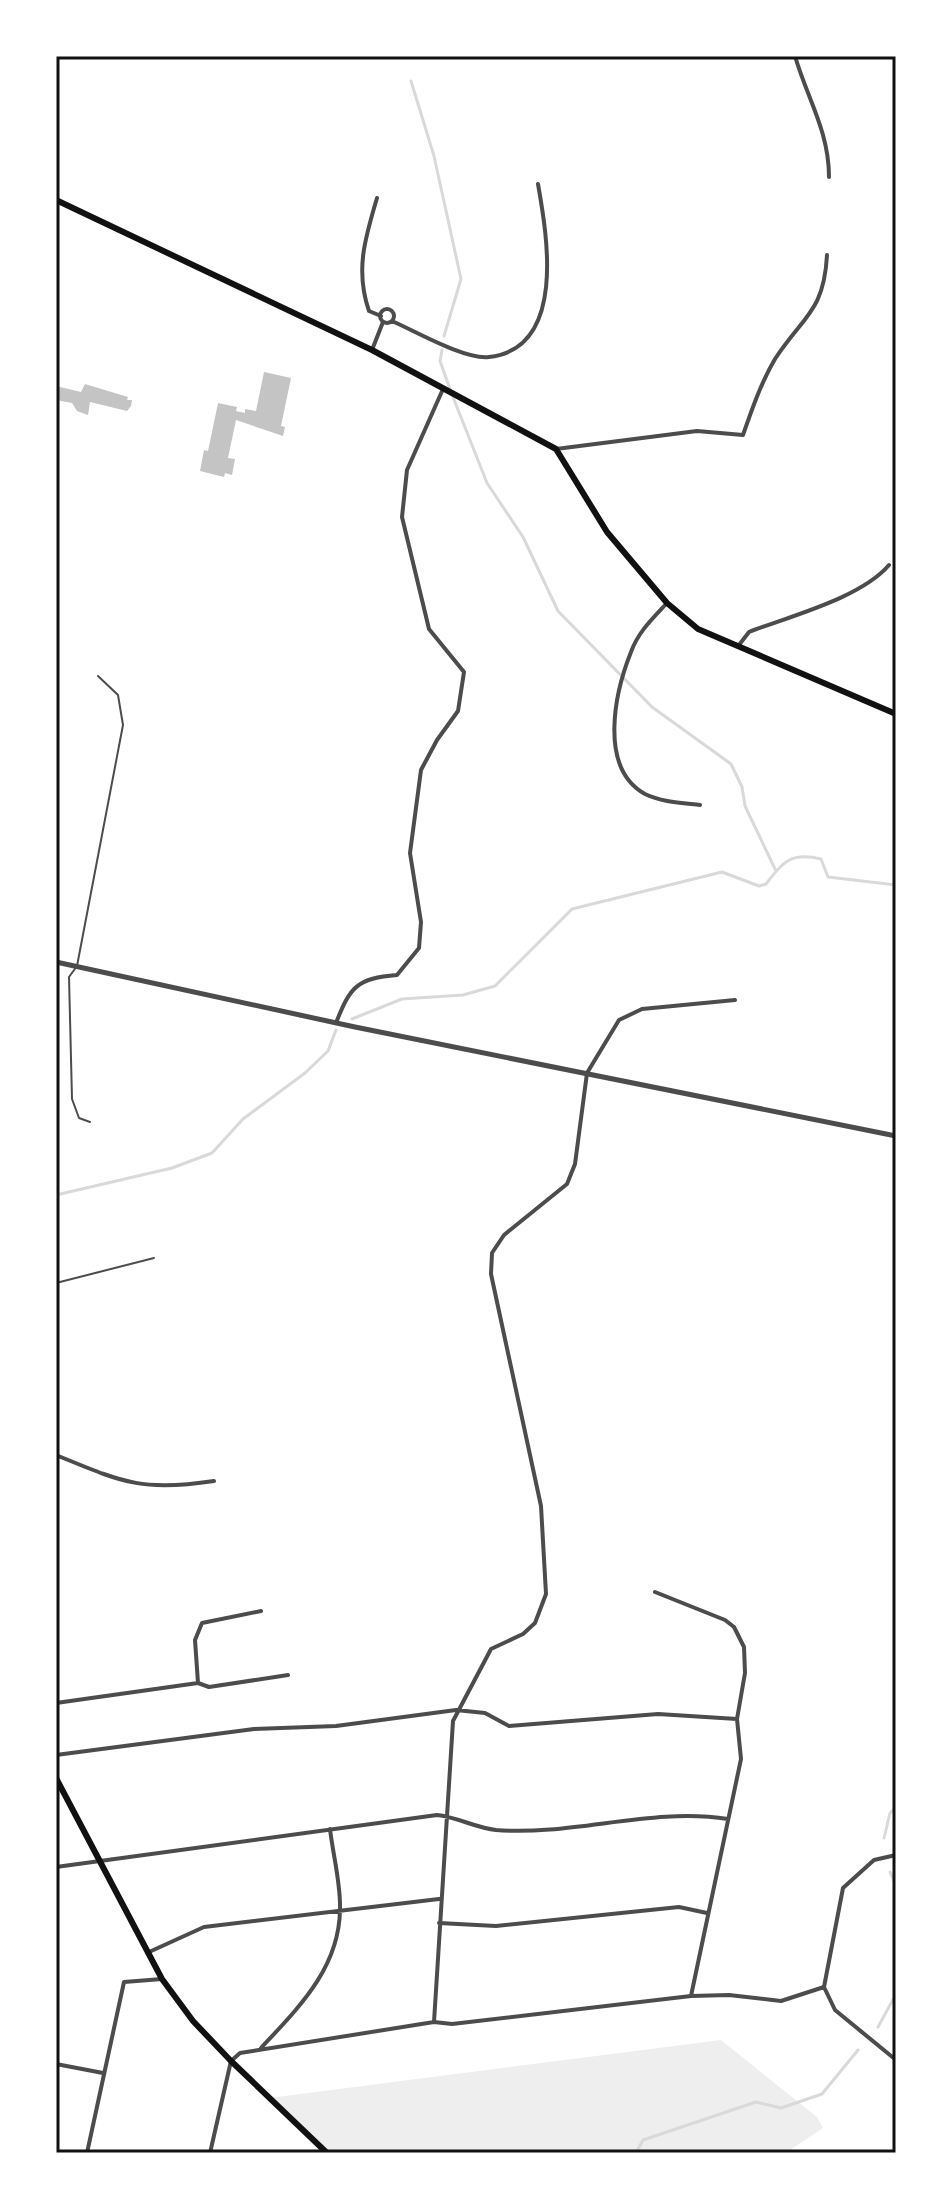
<svg xmlns="http://www.w3.org/2000/svg" width="952" height="2209" font-family="'DejaVu Sans',sans-serif">
<rect width="100%" height="100%" fill="#fff"/>
<path fill="#eee" d="M 721,2040 L 817,2117 L 823,2128 L 786,2153 L 327,2153 L 269,2098 Z"/>
<g fill="none" stroke-linecap="round" stroke-linejoin="round">
<path stroke="#d9d9d9" stroke-width="3" d="M 411,81 L 434,156 L 461,279 L 444,336
M 442,350 L 440,361 L 450,389
M 453,397 L 487,483 L 523,537 L 558,611 L 652,707 L 731,764 L 742,787 L 745,806 L 776,871
M 352,1019 L 402,999 L 463,995 L 495,986 L 572,909 L 722,872 L 759,886 L 766,884 C 783,861 792,852 821,859 L 828,877 L 896,885
M 56,1195 L 172,1168 L 212,1153 L 243,1119 L 305,1073 L 328,1051 L 336,1030
M 884,1838 L 890,1813 L 896,1807
M 890,1872 L 896,1885
M 878,2027 L 896,1994
M 636,2153 L 643,2140 L 756,2102 L 781,2108 L 822,2094 L 858,2050"/>
</g>
<path fill="#c4c4c4" d="M 264,372 L 291,378 L 281,426 L 285,427 L 283,436 L 236,420 L 228,458 L 235,459 L 232,475 L 225,473 L 224,477 L 200,471 L 204,450 L 208,451 L 218,403 L 237,407 L 236,411 L 245,413 L 245,409 L 256,411 Z
M 85,384 L 128,397 L 127,400 L 132,400 L 131,406 L 127,411 L 90,402 L 88,415 L 77,411 L 72,403 L 56,400 L 56,386 L 81,392 Z"/>
<g fill="none" stroke-linecap="round" stroke-linejoin="round">
<path stroke="#4c4c4c" stroke-width="2" d="M 90,1122 L 79,1118 L 72,1099 L 69,977 L 77,966 L 123,725 L 118,695 L 98,676
M 56,1283 L 154,1258"/>
<path stroke="#4c4c4c" stroke-width="4" d="M 795,56 C 807,98 829,131 829,177
M 377,198 C 365,238 355,271 369,311 L 381,316
M380 316a7 7 0 1 1 14 0a7 7 0 1 1-14 0Z
M 392,321 C 415,331 465,360 489,357 C 567,348 547,235 538,184
M 372,350 L 383,322
M 556,449 L 697,431 L 743,435 C 752,409 761,383 775,359 C 803,316 824,312 827,255
M 667,603 C 653,618 638,632 631,652 C 615,692 598,768 645,794 C 661,802 683,803 700,805
M 739,645 L 749,632 C 790,616 861,598 889,565
M 336,1023 C 350,987 357,978 397,975 L 419,948 L 421,922 L 410,853 L 421,770 L 437,740 L 458,711 L 464,672 L 429,629 L 402,517 L 407,470 L 443,389
M 56,1455 C 122,1482 141,1492 214,1481
M 655,1592 L 725,1620 L 734,1627 L 744,1647 L 745,1673 L 737,1719 L 741,1759 L 691,1996
M 198,1683 L 209,1687 L 288,1675
M 56,1703 L 198,1683 L 195,1640 L 202,1623 L 261,1611
M 56,1755 L 254,1729 L 336,1726 L 456,1710 L 485,1713 L 509,1726 L 658,1714 L 737,1719
M 896,1855 L 874,1860 L 843,1888 L 824,1987 L 835,2010 L 896,2060
M 56,1867 L 437,1815 C 457,1817 476,1828 496,1830 C 574,1836 651,1807 728,1819
M 439,1923 L 496,1926 L 679,1907 L 707,1913
M 149,1952 L 204,1927 L 439,1899
M 434,2022 L 453,1721 L 491,1649 L 523,1634 L 535,1623 L 546,1594 L 541,1506 L 491,1274 L 492,1253 L 504,1235 L 567,1184 L 575,1164 L 587,1073 L 619,1020 L 642,1009 L 735,1000
M 261,2048 C 298,2008 339,1969 340,1910 C 341,1884 333,1855 330,1829
M 56,2064 L 103,2073
M 87,2153 L 124,1982 L 162,1979
M 210,2153 L 231,2061 L 240,2053 L 434,2022 L 452,2024 L 691,1996 L 729,1995 L 781,2001 L 824,1987"/>
<path stroke="#4c4c4c" stroke-width="5" d="M 56,962 L 355,1027 L 896,1136"/>
<path stroke="#111" stroke-width="6" d="M 56,200 L 372,350 L 556,449 L 607,532 L 667,603 L 698,629 L 896,714
M 56,1778 L 162,1979 L 193,2021 L 231,2061 L 327,2153"/>
</g>
<rect width="952" height="2209" fill="none" stroke="#ffffff" stroke-width="116"/>
<rect x="58" y="58" width="836" height="2093" fill="none" stroke="#111" stroke-width="3"/>
</svg>
